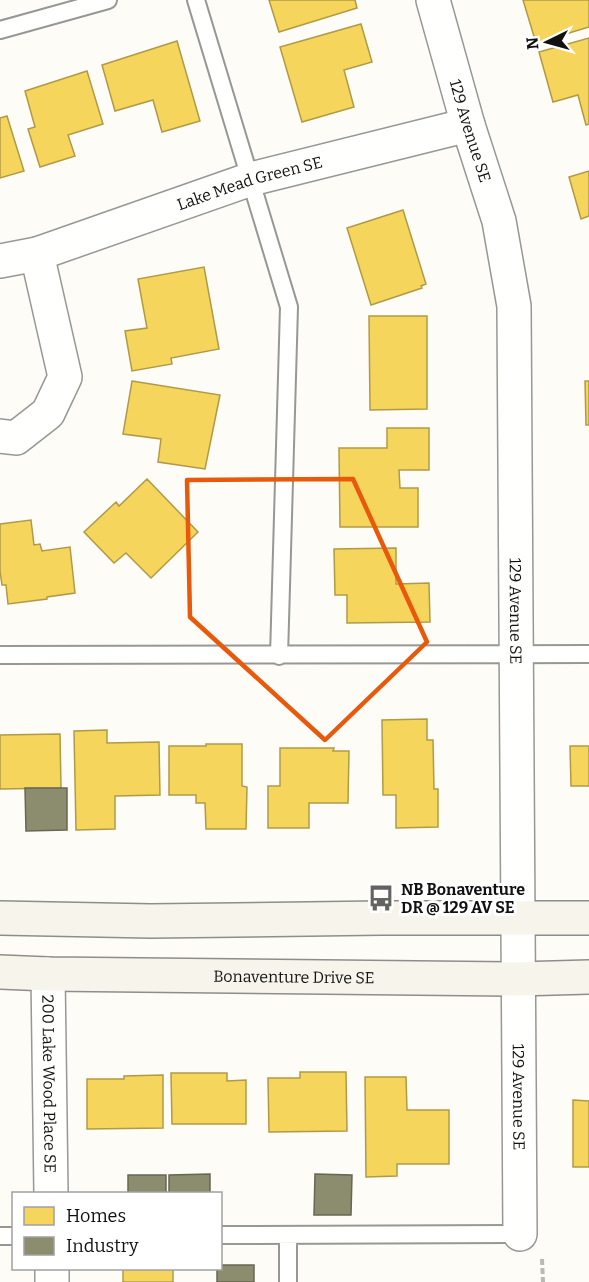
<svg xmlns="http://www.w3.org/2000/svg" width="589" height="1282" font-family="Bitter,serif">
<rect width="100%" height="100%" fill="#fdfcf7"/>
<path fill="#f6d55c" stroke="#b19a46" stroke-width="1.5" d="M 269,0 L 355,0 L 357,8 L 279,32 Z
M 523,0 L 589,0 L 589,27 L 536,43 Z
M 361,24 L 372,62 L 344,70 L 354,107 L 302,122 L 280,47 Z
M 589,38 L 589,124 L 586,125 L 578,95 L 553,102 L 539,52 Z
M 177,41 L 200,121 L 162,132 L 153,100 L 115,111 L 102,65 Z
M 87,71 L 103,124 L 68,135 L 75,156 L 40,167 L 28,129 L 35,127 L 25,91 Z
M 7,116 L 24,171 L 0,178 L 0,118 Z
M 589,171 L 589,216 L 581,219 L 569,177 Z
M 403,210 L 426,284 L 421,286 L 422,288 L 371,305 L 347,228 Z
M 204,267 L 219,349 L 171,358 L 172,364 L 132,371 L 125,331 L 147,328 L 138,279 Z
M 369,316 L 427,316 L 427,409 L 370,410 Z
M 132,381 L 220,395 L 205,469 L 158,462 L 161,439 L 123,434 Z
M 585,381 L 589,381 L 589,425 L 586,425 Z
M 387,428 L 429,428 L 429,470 L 399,470 L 400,488 L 418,488 L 418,527 L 340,527 L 339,448 L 387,448 Z
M 147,479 L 198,532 L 151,578 L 126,553 L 114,563 L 84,532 L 116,502 L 119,506 Z
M 31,520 L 34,545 L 40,544 L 42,551 L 70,547 L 75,593 L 47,597 L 47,599 L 8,604 L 6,585 L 2,585 L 0,571 L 0,524 Z
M 396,548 L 396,584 L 429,583 L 430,622 L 347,623 L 347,595 L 335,595 L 334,549 Z
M 427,719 L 427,740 L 433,740 L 434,789 L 438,789 L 438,827 L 396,828 L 396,795 L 383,795 L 382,720 Z
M 107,730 L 107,743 L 159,742 L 160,795 L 115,796 L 115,829 L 76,830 L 74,731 Z
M 60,734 L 61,788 L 0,789 L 0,735 Z
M 206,744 L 242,744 L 242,786 L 247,787 L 246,829 L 206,829 L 205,803 L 196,803 L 196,795 L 169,795 L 169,746 L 206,746 Z
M 570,746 L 589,746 L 589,786 L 571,786 Z
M 280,748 L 334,748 L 333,751 L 349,751 L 348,803 L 309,803 L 309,828 L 268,828 L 268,786 L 280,786 Z
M 300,1072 L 346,1072 L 347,1131 L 269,1132 L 268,1078 L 300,1078 Z
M 171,1073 L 227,1073 L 227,1081 L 246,1080 L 246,1124 L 172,1124 Z
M 163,1075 L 163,1128 L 87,1129 L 87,1079 L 124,1079 L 124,1076 Z
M 365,1077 L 406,1077 L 407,1110 L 449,1110 L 449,1164 L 397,1164 L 397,1176 L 366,1177 Z
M 573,1100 L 589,1101 L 589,1167 L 573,1167 Z
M 123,1268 L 173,1268 L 173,1282 L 123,1282 Z"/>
<path fill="#8c8c6e" stroke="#676752" stroke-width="1.5" d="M 25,788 L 67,788 L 67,830 L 26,831 Z
M 210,1174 L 210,1194 L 169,1194 L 169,1175 Z
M 315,1174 L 352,1175 L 351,1215 L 314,1215 Z
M 128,1175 L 166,1175 L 166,1194 L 128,1194 Z
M 220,1265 L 254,1265 L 254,1282 L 217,1282 L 217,1268 L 220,1268 Z"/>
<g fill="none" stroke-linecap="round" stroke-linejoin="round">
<g stroke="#979795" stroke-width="20">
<path id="lane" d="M 196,0 L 289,307 L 279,656
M 0,30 L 108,0
M 0,655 L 589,654
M 220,1235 L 520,1234
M 288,1235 L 288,1282
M 0,1236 L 14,1236"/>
</g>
<g stroke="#979795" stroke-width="36">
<g id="street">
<path id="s1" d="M 433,0 L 468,125 L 499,221 L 514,306 L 520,1234"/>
<path id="s2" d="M 0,261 L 37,254 L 251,179 L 468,125"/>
<path d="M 0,436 L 16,438 L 48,413 L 65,377 L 37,254"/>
<path id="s3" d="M 48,974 L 51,1194"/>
<path d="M 52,1268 L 52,1282"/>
</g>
</g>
<g stroke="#8e8d8b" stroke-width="36">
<g id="secondary">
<path d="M 0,918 L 151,921 L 381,918 L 589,918"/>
<path id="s4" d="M 0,972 L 48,974 L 518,979 L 589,977"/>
</g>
</g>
<path stroke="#b9b9b8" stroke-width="4" stroke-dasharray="6 3" stroke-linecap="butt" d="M 542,1259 L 543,1282"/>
<use href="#lane" stroke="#fffffe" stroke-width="16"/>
<use href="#street" stroke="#fffffe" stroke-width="33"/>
<use href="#secondary" stroke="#f6f4eb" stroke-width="33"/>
</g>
<path fill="none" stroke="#e8590c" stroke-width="4.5" stroke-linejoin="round" d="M 353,479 L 427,642 L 325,740 L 190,617 L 187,480 Z"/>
<defs>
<g id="bus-bare" transform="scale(2.07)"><path d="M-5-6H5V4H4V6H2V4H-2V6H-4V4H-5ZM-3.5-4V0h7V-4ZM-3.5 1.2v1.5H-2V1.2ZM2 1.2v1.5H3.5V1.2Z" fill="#646362" stroke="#fff" stroke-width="2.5" paint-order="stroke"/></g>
</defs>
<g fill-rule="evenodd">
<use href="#bus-bare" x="381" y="898"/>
</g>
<g text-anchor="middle" stroke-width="6" stroke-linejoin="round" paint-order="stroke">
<g font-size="16" fill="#111" stroke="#fff">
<text dy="6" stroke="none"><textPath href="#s1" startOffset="136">129 Avenue SE</textPath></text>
<text dy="6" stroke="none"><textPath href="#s2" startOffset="262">Lake Mead Green SE</textPath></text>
<text dy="6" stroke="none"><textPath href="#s1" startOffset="622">129 Avenue SE</textPath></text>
<text dy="6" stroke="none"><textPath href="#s4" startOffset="294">Bonaventure Drive SE</textPath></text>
<text dy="6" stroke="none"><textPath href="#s3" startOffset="110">200 Lake Wood Place SE</textPath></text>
<text dy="6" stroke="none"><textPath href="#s1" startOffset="1108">129 Avenue SE</textPath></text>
</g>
<g font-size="16" font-weight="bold" fill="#111" stroke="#fff" text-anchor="start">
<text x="401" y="895">NB Bonaventure<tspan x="401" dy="18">DR @ 129 AV SE</tspan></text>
</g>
</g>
<rect x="12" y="1192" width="210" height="78" fill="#ffffff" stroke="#a0a0a0" stroke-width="1.5"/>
<rect x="24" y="1207" width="30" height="18" fill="#f6d55c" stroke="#a0a0a0" stroke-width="1.5"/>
<text x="66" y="1222" font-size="18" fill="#111111">Homes</text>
<rect x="24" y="1237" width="30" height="18" fill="#8c8c6e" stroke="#a0a0a0" stroke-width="1.5"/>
<text x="66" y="1252" font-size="18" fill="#111111">Industry</text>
<g transform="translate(547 42) rotate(265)" stroke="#ffffff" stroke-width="4.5" paint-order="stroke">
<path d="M0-4.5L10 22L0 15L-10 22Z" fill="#111111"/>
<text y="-9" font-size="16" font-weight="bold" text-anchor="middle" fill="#111111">N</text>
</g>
</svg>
